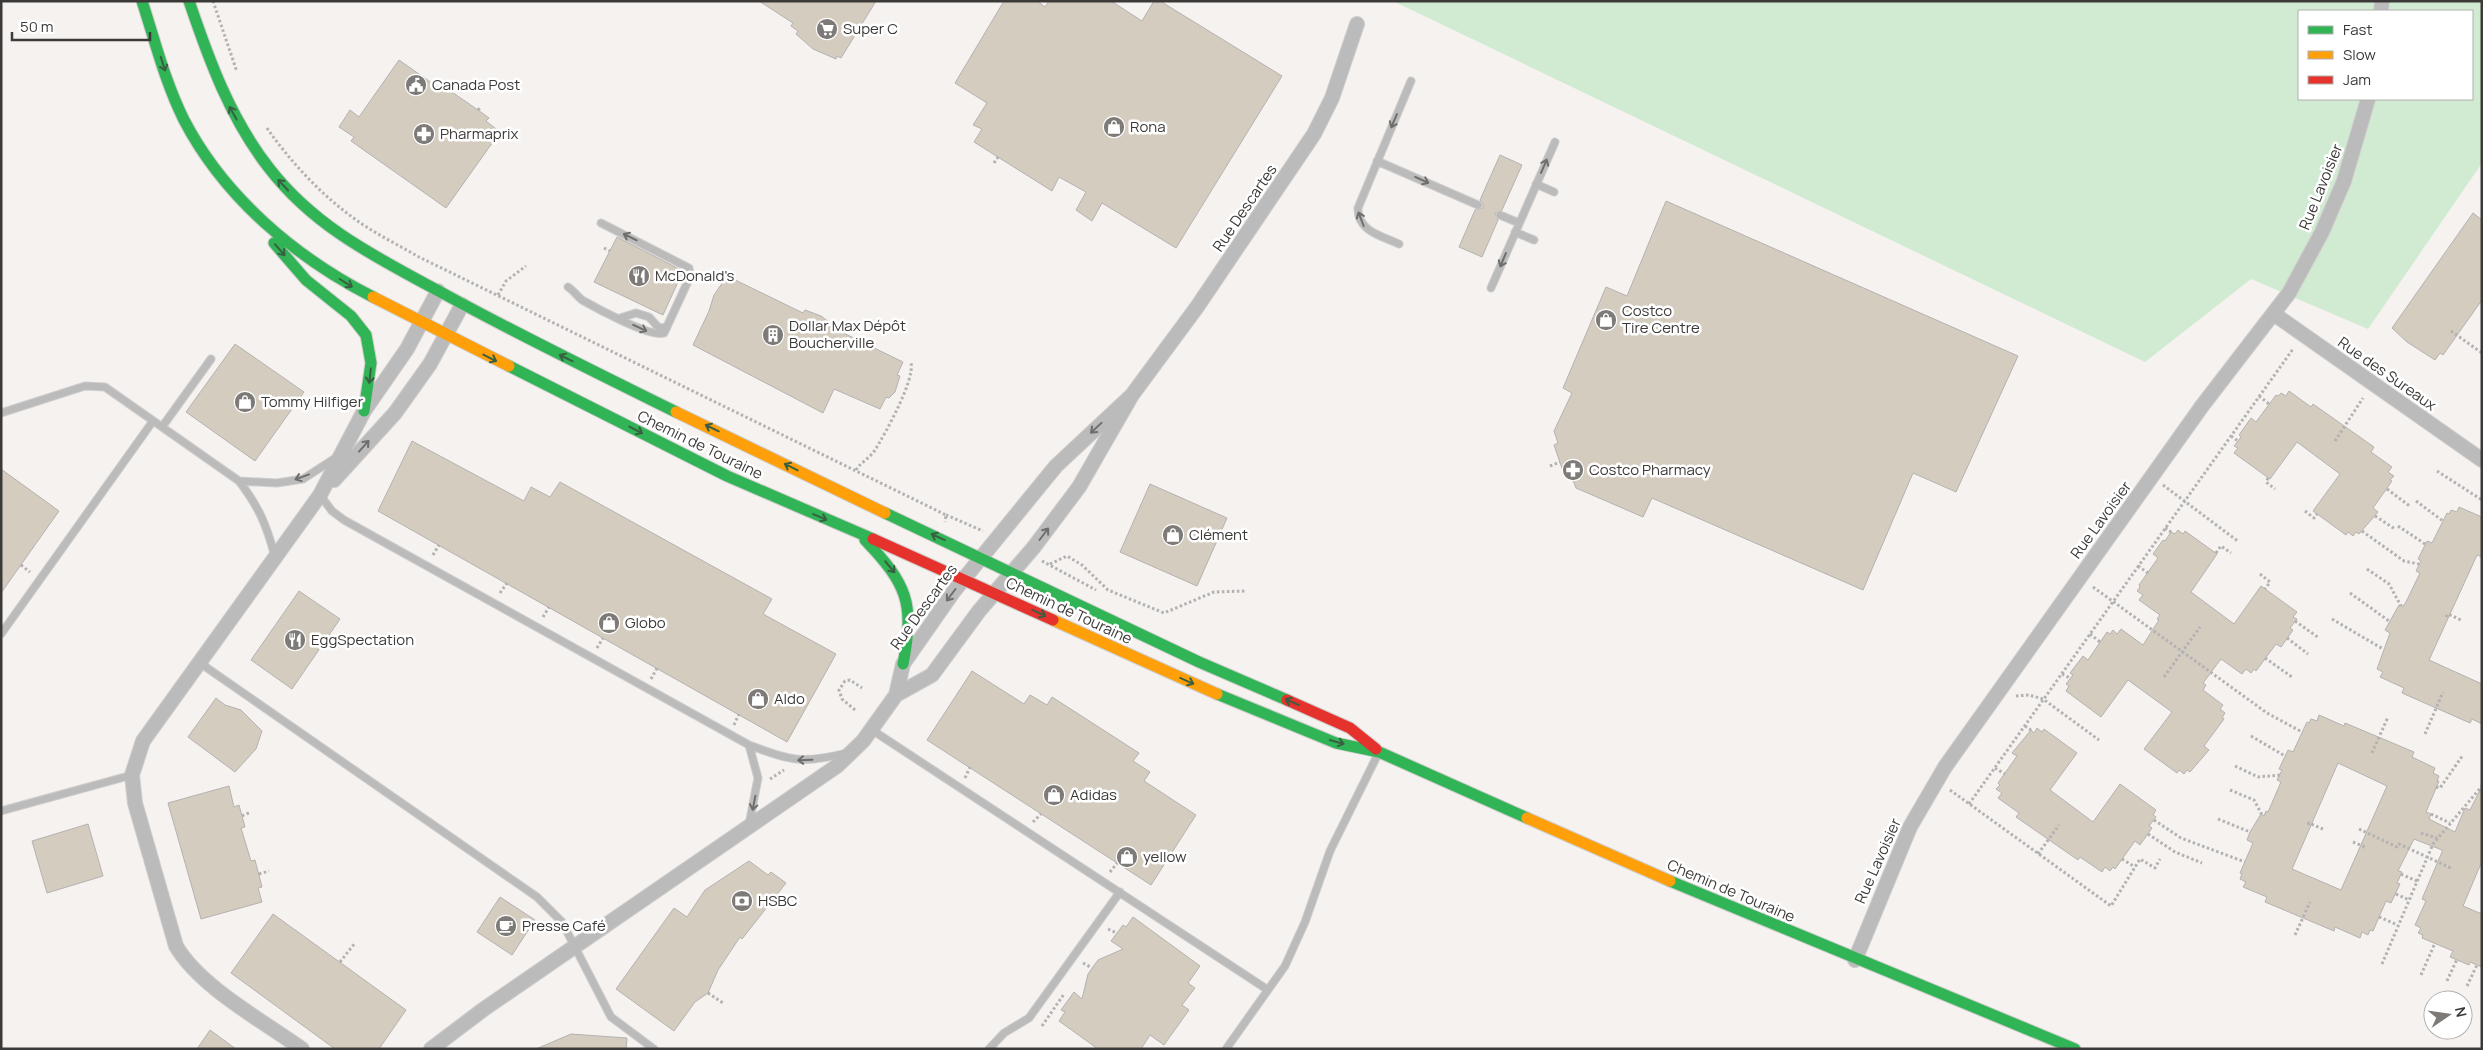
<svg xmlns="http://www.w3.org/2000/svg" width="2483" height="1050" font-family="Manrope,sans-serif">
<rect width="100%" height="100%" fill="#f5f2f0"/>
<path fill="#d0ebd2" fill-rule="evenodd" d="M 1393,1 L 2482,1 L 2482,163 L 2368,329 L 2251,279 L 2145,362 ZM 2299,11 L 2472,11 L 2472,99 L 2299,99 Z"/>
<path fill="#d5ccc0" stroke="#b4b2b1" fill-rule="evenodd" d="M 759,1 L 876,1 L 841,58 L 837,56 L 836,59 L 813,49 L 796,34 L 798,31 L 791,26 L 793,23 Z
M 1004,1 L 1037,1 L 1045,7 L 1049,1 L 1111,1 L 1142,21 L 1154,1 L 1160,1 L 1282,76 L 1176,248 L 1102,203 L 1092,221 L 1076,210 L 1086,192 L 1059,177 L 1052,191 L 974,142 L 982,129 L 973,125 L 987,103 L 955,83 Z
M 399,60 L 446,93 L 449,90 L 478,110 L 489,118 L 486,121 L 500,132 L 446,208 L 351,141 L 354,137 L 339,127 L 350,110 L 359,117 Z
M 1500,155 L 1522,165 L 1502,210 L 1495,213 L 1498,220 L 1482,257 L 1459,247 L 1475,210 L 1483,208 L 1483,204 L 1480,200 Z
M 1666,201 L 2018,356 L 1956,492 L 1913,473 L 1863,590 L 1652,498 L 1643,517 L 1576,488 L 1571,475 L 1565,477 L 1554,445 L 1558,443 L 1554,431 L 1572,393 L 1563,388 L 1606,287 L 1627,296 Z
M 2473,213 L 2482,220 L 2482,300 L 2443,355 L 2440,353 L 2435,360 L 2407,342 L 2392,328 Z
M 617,237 L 683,271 L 663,315 L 594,282 Z
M 727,276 L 803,313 L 805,310 L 821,316 L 829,322 L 827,325 L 903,362 L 897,375 L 900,376 L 895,392 L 889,398 L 886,397 L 880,409 L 834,389 L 823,413 L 693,345 L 709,311 L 714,295 Z
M 235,344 L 304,392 L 255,461 L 186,412 Z
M 2289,391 L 2311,407 L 2313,404 L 2374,447 L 2371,452 L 2392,467 L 2388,472 L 2394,476 L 2390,480 L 2392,481 L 2373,508 L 2378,512 L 2359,534 L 2356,532 L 2353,536 L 2348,532 L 2346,535 L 2313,511 L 2340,474 L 2297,442 L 2270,479 L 2234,453 L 2238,448 L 2234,446 L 2241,437 L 2239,435 L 2251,418 L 2256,422 L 2276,395 L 2278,396 L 2281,393 L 2286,396 Z
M 412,441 L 524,501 L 531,487 L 550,497 L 560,482 L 772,599 L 763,614 L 836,654 L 787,742 L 378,511 Z
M 1,469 L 59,511 L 1,593 Z
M 1150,484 L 1227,518 L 1197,586 L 1120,552 Z
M 2459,507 L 2482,517 L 2482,557 L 2477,555 L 2429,660 L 2482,684 L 2482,724 L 2472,719 L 2470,723 L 2402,693 L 2404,688 L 2380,677 L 2383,672 L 2377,669 L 2390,633 L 2385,630 L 2399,605 L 2403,606 L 2406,602 L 2420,573 L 2416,571 L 2421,561 L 2418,559 L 2427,541 L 2432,543 L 2447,513 L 2449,514 L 2451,510 L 2457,512 Z
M 2178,530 L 2183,534 L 2185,531 L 2217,554 L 2191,592 L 2234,624 L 2261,586 L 2297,612 L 2293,617 L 2297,619 L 2290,628 L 2293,630 L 2281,647 L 2276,644 L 2256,671 L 2254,669 L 2251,673 L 2246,669 L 2242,674 L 2221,659 L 2203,683 L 2206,685 L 2203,690 L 2223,705 L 2220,709 L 2225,713 L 2222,718 L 2224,719 L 2204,746 L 2209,750 L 2190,772 L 2187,770 L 2184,774 L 2179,770 L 2177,773 L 2144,749 L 2172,712 L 2128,680 L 2101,717 L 2066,691 L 2069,686 L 2066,684 L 2073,675 L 2070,673 L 2083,656 L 2088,660 L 2107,632 L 2110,634 L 2113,630 L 2117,634 L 2121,629 L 2143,645 L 2159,620 L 2157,619 L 2160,615 L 2139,600 L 2143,595 L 2137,591 L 2140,587 L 2139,585 L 2158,558 L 2153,554 L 2163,540 L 2165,541 L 2171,532 L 2175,534 Z
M 299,591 L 340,619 L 292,689 L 251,660 Z
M 972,671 L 1024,704 L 1030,695 L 1047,705 L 1052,697 L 1139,753 L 1133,761 L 1150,772 L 1144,781 L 1196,815 L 1151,885 L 927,740 Z
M 216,698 L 225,705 L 241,710 L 262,731 L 256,749 L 235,772 L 188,737 Z
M 2319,715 L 2344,726 L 2345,723 L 2414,752 L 2412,757 L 2435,768 L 2433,773 L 2439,776 L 2437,781 L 2439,781 L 2426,812 L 2431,814 L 2429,819 L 2455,832 L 2465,808 L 2470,810 L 2482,786 L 2482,861 L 2463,906 L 2482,914 L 2482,967 L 2470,962 L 2469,965 L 2450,957 L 2453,951 L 2422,938 L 2423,935 L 2418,933 L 2421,928 L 2415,925 L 2426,901 L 2422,899 L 2442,852 L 2442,850 L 2414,839 L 2398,871 L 2402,872 L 2397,883 L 2400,884 L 2391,903 L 2386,901 L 2373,931 L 2370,930 L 2368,935 L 2362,932 L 2360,938 L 2335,927 L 2334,931 L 2265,902 L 2267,897 L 2243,887 L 2246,882 L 2240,879 L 2242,874 L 2240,873 L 2253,843 L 2247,840 L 2250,832 L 2261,814 L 2264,816 L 2266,811 L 2268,812 L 2281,782 L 2277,780 L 2282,770 L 2279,769 L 2288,750 L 2293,752 L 2307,722 L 2309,723 L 2311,719 L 2317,721 ZM 2338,763 L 2387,786 L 2341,890 L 2292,869 Z
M 2037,728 L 2042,732 L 2044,729 L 2077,753 L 2050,790 L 2093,822 L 2120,784 L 2156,810 L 2153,815 L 2156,817 L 2149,826 L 2152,828 L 2140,845 L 2135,841 L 2115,869 L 2113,867 L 2110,871 L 2105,867 L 2102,872 L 2080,857 L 2078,860 L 2016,817 L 2019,813 L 1998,798 L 2002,793 L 1996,789 L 2000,785 L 1998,783 L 2017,756 L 2012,753 L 2031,730 L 2034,733 Z
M 229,786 L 234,807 L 239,805 L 245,827 L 241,828 L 251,861 L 255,860 L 262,887 L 258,888 L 262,902 L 201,919 L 168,803 Z
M 88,824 L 103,876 L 47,893 L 32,841 Z
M 749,861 L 768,875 L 771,872 L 786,883 L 742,939 L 740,937 L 718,970 L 708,993 L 695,1002 L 674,1031 L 616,989 L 674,908 L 687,917 L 705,890 Z
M 500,897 L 535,920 L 512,955 L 477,932 Z
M 273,914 L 406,1010 L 379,1049 L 335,1049 L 231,973 Z
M 1133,917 L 1200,966 L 1188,983 L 1195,988 L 1182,1005 L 1189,1010 L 1164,1045 L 1150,1035 L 1141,1049 L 1098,1049 L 1059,1021 L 1065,1012 L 1061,1010 L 1074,992 L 1082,999 L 1088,974 L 1098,960 L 1123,949 L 1111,941 L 1123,925 L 1126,927 Z
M 210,1030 L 236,1049 L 197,1049 Z
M 571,1034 L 627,1038 L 626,1049 L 536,1049 Z"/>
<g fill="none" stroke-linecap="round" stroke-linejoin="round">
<g stroke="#cfcdcc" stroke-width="9">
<path id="lane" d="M 1377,161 L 1478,205
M 1536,184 L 1554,192
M 1500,215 L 1519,223
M 1515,232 L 1534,240
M 1399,244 C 1382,236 1357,231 1358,208 L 1411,81
M 568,287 C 573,290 577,296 582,300 C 596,308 651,338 664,333 L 690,277 L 689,268 L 601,223
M 1491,288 L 1555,142
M 620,318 L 636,313 L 649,317 L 659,328 L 667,327
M 1,413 L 85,386 L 105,387 L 239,481
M 162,427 L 211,359
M 320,495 L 332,511 L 344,520 L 749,745 C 792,761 802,764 847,753
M 275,557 C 267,526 259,507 239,481 L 277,483 L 303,479 L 337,457
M 1,634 L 153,421
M 200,663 L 537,897 L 562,922 L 611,1017 L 654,1049
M 872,730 L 1268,990
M 749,745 L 758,778 L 749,825
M 1,811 L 132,775
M 989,1049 L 1004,1033 L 1029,1018 L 1120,892
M 1226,1049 L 1285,966 L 1305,922 L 1330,851 L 1378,754"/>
</g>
<g stroke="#cfcdcc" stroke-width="16">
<path id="street" d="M 2381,11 L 2382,1
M 2274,314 L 2482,460
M 334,480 L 395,413 L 430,364 L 462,305
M 896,695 L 932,675 L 979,611 L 1034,547 L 1079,487 L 1132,395 L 1197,307 L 1314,134 L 1332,98 L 1357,24
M 1855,960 L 1910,827 L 1945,767 L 2202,406 L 2289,293 L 2322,232 L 2344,181 L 2368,99
M 302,1049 C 263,1021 200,987 176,946 L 135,803 L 132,775 L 143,741 L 320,495 L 364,411 L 407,349 L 438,291
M 431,1049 L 484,1009 L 837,766 L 863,741 L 896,695 L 903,664 L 954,591 L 1056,466 L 1132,395"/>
</g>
<g stroke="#cfcdcc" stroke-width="13">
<path id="fast" d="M 142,1 C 155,41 165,82 184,120 C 224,197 296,258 373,297
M 189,1 C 209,60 230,118 269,168 C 316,229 380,259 446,295 C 521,336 599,374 676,412
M 274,243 L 306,280 L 351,316 L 366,335 L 371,363 L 364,411
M 509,366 L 727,476 L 873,539
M 885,513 L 1199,662 L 1287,700
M 865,540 C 907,584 915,603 903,664
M 1217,694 L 1336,743 L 1379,752 L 1527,818
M 1670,881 L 2075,1049"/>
</g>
<g stroke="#cfcdcc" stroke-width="13">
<path id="slow" d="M 373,297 L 509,366
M 676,412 L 885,513
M 1053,620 L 1217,694
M 1527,818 L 1670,881"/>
</g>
<g stroke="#cfcdcc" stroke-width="13">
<path id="jam" d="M 873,539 L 1053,620
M 1287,700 L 1350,728 L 1376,749"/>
</g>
<path stroke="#b3b2b2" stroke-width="3" stroke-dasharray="2.5 2.5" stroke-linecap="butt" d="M 213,1 L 237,72
M 478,110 L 480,108
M 267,128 C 292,164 325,199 362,224 C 380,236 400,246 419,257 L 946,515 L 945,522
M 994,163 L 998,157
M 604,248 L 610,251
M 498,295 L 506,281 L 526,266
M 2451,331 L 2482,353
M 2259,396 L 2269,404
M 2231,436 L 2238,441
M 2335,441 L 2363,398
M 1550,466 L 1560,462
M 856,470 C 861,462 870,458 875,450 C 885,434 915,380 911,363
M 2437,471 L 2482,500
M 2268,478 L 2266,482 L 2275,489
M 2163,485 L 2239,542
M 2387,489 L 2411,507
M 2416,501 L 2443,521
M 2305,511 L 2314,518 L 2317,514
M 946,515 L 983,531
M 2375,516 L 2395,529
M 2398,526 L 2425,544
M 2165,528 L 2171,532
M 2362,531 L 2404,561 L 2419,564
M 2216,553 L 2221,546 L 2231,553
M 433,555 L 439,545
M 1042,561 L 1096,590
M 1050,564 L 1067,556 L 1082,565 L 1108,590 L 1164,613 L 1214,592 L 1246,591
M 21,565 L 30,572
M 2138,566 L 2148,573
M 2367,569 L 2389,584 L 2401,606
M 2260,574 L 2270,582 L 2265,589
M 2093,587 L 2267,713 L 2302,732
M 500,593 L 507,583
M 2350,593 L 2389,621
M 543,617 L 549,607
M 2446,617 L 2448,614 L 2461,620
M 2332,619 L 2383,649
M 2295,621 L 2319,638
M 2090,634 L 2100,642
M 2287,638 L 2308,654
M 597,648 L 603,638
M 2265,658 L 2292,677
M 2062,674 L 2070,678
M 2164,677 L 2200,627
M 651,679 L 657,668
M 2016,696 L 2029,695 L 2043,699 L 2099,740
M 855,710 L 842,699 L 839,690 L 845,681 L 850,680 L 862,688
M 734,725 L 739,714
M 2025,726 L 2031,730
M 2425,734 L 2443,692
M 2251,736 L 2285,756
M 2372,753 L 2388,717
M 2235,766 L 2258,777 L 2280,775
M 1995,768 L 2005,774
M 965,778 L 970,767
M 770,779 L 784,770
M 2436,787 L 2440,788 L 2463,755
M 1950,790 L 2111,906 L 2140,859 L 2155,868 L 2160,859
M 2230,790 L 2254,800 L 2262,815
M 1969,804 L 2293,349
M 2431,814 L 2450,823
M 242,816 L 251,812
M 2218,819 L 2250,832
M 2154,820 L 2181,838 L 2245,862
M 1033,822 L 1041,814
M 2308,825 L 2309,823 L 2323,829
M 2359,829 L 2397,847 L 2399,844 L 2453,869
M 2421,833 L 2437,838
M 2148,834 L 2175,852 L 2202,863
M 2353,842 L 2365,847 L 2364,849
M 2038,854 L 2059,825
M 2122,859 L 2135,867
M 1110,872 L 1117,863
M 259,874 L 269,871
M 2401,874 L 2417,881
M 2396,894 L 2409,900
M 777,895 L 791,908
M 2379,917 L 2398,925
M 1108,929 L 1117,933
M 2295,935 L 2310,902
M 340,962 L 355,943
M 1083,963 L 1092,968
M 2382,964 L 2433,844 L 2482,786
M 2421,975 L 2435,943
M 2447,981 L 2457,959
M 2467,986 L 2477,965
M 708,993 L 723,1003
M 1042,1026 L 1064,994"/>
<use href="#lane" stroke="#babbba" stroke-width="7"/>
<use href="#street" stroke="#babbba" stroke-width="14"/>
<use href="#fast" stroke="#30b455" stroke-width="11"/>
<use href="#slow" stroke="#ff9f0a" stroke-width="11"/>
<use href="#jam" stroke="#e5322d" stroke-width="11"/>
</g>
<defs><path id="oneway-shaft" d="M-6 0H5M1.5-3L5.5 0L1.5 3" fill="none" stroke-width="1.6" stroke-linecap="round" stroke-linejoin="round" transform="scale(1.25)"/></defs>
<g stroke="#385f41">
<use href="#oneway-shaft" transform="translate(163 64) rotate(72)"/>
<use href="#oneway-shaft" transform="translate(233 113) rotate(-119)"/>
<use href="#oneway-shaft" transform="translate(283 185) rotate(-133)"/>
<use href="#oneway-shaft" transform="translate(280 250) rotate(49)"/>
<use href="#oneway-shaft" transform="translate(346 283) rotate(32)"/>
<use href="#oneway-shaft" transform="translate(490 358) rotate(27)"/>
<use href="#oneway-shaft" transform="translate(566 358) rotate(-154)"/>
<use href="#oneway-shaft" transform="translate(370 376) rotate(96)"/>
<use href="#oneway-shaft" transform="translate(712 428) rotate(-154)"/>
<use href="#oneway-shaft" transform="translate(636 430) rotate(27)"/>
<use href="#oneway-shaft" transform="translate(791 467) rotate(-153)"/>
<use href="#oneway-shaft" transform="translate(820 517) rotate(23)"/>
<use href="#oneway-shaft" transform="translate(938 537) rotate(-155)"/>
<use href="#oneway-shaft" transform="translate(890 567) rotate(50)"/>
<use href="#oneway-shaft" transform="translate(1039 613) rotate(25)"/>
<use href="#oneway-shaft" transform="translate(1187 681) rotate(24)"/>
<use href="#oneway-shaft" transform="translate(1292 702) rotate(-156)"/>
<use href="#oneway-shaft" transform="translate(1337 742) rotate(16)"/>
</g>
<g stroke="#6e6e6c">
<use href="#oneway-shaft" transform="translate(1394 121) rotate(113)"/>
<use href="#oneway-shaft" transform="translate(1544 166) rotate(-66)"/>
<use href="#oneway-shaft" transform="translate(1422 180) rotate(24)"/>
<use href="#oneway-shaft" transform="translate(1361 219) rotate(-111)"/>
<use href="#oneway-shaft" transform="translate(630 237) rotate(-154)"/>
<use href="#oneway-shaft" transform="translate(1503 260) rotate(113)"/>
<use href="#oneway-shaft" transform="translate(640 328) rotate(25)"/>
<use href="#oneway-shaft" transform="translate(1096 428) rotate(137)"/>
<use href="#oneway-shaft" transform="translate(364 446) rotate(-48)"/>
<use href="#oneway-shaft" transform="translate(302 477) rotate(160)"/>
<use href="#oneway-shaft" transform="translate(1044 534) rotate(-53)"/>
<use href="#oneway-shaft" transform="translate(951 595) rotate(127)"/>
<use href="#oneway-shaft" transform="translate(805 760) rotate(178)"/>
<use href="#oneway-shaft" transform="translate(754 803) rotate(101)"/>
</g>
<defs>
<g id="supermarket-disc" transform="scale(1.125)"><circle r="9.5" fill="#7d7a78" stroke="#fff"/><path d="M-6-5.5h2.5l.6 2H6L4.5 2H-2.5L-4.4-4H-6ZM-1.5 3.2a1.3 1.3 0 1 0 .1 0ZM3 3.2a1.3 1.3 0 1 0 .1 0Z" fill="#fff"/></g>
<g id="civic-disc" transform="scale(1.125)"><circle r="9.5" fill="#7d7a78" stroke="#fff"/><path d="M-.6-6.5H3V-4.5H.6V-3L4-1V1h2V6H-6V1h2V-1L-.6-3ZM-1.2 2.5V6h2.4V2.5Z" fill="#fff"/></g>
<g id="shop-disc" transform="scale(1.125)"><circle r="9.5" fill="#7d7a78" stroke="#fff"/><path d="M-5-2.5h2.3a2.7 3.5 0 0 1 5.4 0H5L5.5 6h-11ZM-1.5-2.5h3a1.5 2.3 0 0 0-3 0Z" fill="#fff"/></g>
<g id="pharmacy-disc" transform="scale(1.125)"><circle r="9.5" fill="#7d7a78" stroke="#fff"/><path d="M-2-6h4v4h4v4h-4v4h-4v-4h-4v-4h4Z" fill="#fff"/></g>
<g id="restaurant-disc" transform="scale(1.125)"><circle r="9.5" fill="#7d7a78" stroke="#fff"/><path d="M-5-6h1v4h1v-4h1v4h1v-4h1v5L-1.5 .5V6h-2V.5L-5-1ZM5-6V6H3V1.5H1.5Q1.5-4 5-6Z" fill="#fff"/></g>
<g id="building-disc" transform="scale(1.125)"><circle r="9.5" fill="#7d7a78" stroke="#fff"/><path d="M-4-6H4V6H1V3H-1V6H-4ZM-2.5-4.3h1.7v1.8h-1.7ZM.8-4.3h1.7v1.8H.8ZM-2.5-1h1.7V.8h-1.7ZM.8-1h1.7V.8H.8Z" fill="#fff"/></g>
<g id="bank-disc" transform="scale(1.125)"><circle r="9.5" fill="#7d7a78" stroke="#fff"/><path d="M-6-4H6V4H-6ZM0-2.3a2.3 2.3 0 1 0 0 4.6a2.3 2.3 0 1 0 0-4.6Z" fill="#fff"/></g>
<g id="cafe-disc" transform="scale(1.125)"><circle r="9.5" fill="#7d7a78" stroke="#fff"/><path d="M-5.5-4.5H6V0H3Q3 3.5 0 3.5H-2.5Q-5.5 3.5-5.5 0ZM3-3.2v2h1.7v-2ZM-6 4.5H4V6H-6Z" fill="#fff"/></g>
</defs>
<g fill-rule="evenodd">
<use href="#supermarket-disc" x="827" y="29"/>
<use href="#civic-disc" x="416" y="85"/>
<use href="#shop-disc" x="1114" y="127"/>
<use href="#pharmacy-disc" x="424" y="134"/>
<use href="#restaurant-disc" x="639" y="276"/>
<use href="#shop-disc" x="1606" y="320"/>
<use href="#building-disc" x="773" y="335"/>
<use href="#shop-disc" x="245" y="402"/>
<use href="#pharmacy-disc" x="1573" y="470"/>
<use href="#shop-disc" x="1173" y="535"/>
<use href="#shop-disc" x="609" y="623"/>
<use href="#restaurant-disc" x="295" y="640"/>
<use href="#shop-disc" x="758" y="699"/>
<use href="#shop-disc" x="1054" y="795"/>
<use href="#shop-disc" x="1127" y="857"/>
<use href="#bank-disc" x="742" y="901"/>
<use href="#cafe-disc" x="506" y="926"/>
</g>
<g text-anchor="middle" stroke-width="5" stroke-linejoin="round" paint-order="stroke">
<g font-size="15" fill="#3c3a38" stroke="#fff" text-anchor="start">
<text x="843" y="34">Super C</text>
<text x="432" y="90">Canada Post</text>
<text x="1130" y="132">Rona</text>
<text x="440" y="139">Pharmaprix</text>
<text x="655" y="281">McDonald's</text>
<text x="1622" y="316">Costco<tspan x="1622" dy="17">Tire Centre</tspan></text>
<text x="789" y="331">Dollar Max Dépôt<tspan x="789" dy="17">Boucherville</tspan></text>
<text x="261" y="407">Tommy Hilfiger</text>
<text x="1589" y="475">Costco Pharmacy</text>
<text x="1189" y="540">Clément</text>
<text x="625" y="628">Globo</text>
<text x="311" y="645">EggSpectation</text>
<text x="774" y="704">Aldo</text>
<text x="1070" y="800">Adidas</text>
<text x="1143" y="862">yellow</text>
<text x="758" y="906">HSBC</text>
<text x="522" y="931">Presse Café</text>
</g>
<g font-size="15" fill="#3c3a38" stroke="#fff">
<text transform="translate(2321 187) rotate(-68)" y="5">Rue Lavoisier</text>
<text transform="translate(1245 208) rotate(-56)" y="5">Rue Descartes</text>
<text transform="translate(2387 374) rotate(35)" y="5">Rue des Sureaux</text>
<text transform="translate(700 445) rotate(26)" y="5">Chemin de Touraine</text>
<text transform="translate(2101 520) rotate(-54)" y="5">Rue Lavoisier</text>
<text transform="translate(924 607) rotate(-54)" y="5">Rue Descartes</text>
<text transform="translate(1069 611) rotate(25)" y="5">Chemin de Touraine</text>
<text transform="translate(1878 861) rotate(-66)" y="5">Rue Lavoisier</text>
<text transform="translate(1731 891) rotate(23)" y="5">Chemin de Touraine</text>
</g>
</g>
<rect width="2483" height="1050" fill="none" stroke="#3c3a38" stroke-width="5"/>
<rect x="2298" y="10" width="175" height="90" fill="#ffffff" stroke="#b1b0af"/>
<rect x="2308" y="26" width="25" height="8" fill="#30b455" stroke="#b1b0af"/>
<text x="2343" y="35" font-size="15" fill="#3c3a38">Fast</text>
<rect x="2308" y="51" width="25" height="8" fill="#ff9f0a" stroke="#b1b0af"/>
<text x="2343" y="60" font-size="15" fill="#3c3a38">Slow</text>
<rect x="2308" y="76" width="25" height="8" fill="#e5322d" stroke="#b1b0af"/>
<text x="2343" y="85" font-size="15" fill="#3c3a38">Jam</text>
<g transform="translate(2448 1015) rotate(77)"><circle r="24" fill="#ffffff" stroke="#b1b0af"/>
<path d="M0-4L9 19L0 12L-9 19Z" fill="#7d7a78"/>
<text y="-8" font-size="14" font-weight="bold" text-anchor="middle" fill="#3c3a38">N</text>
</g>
<path d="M12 32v8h138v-8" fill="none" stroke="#3c3a38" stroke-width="2.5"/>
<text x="20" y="32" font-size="15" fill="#3c3a38" stroke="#ffffff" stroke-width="4" paint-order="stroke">50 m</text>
</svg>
